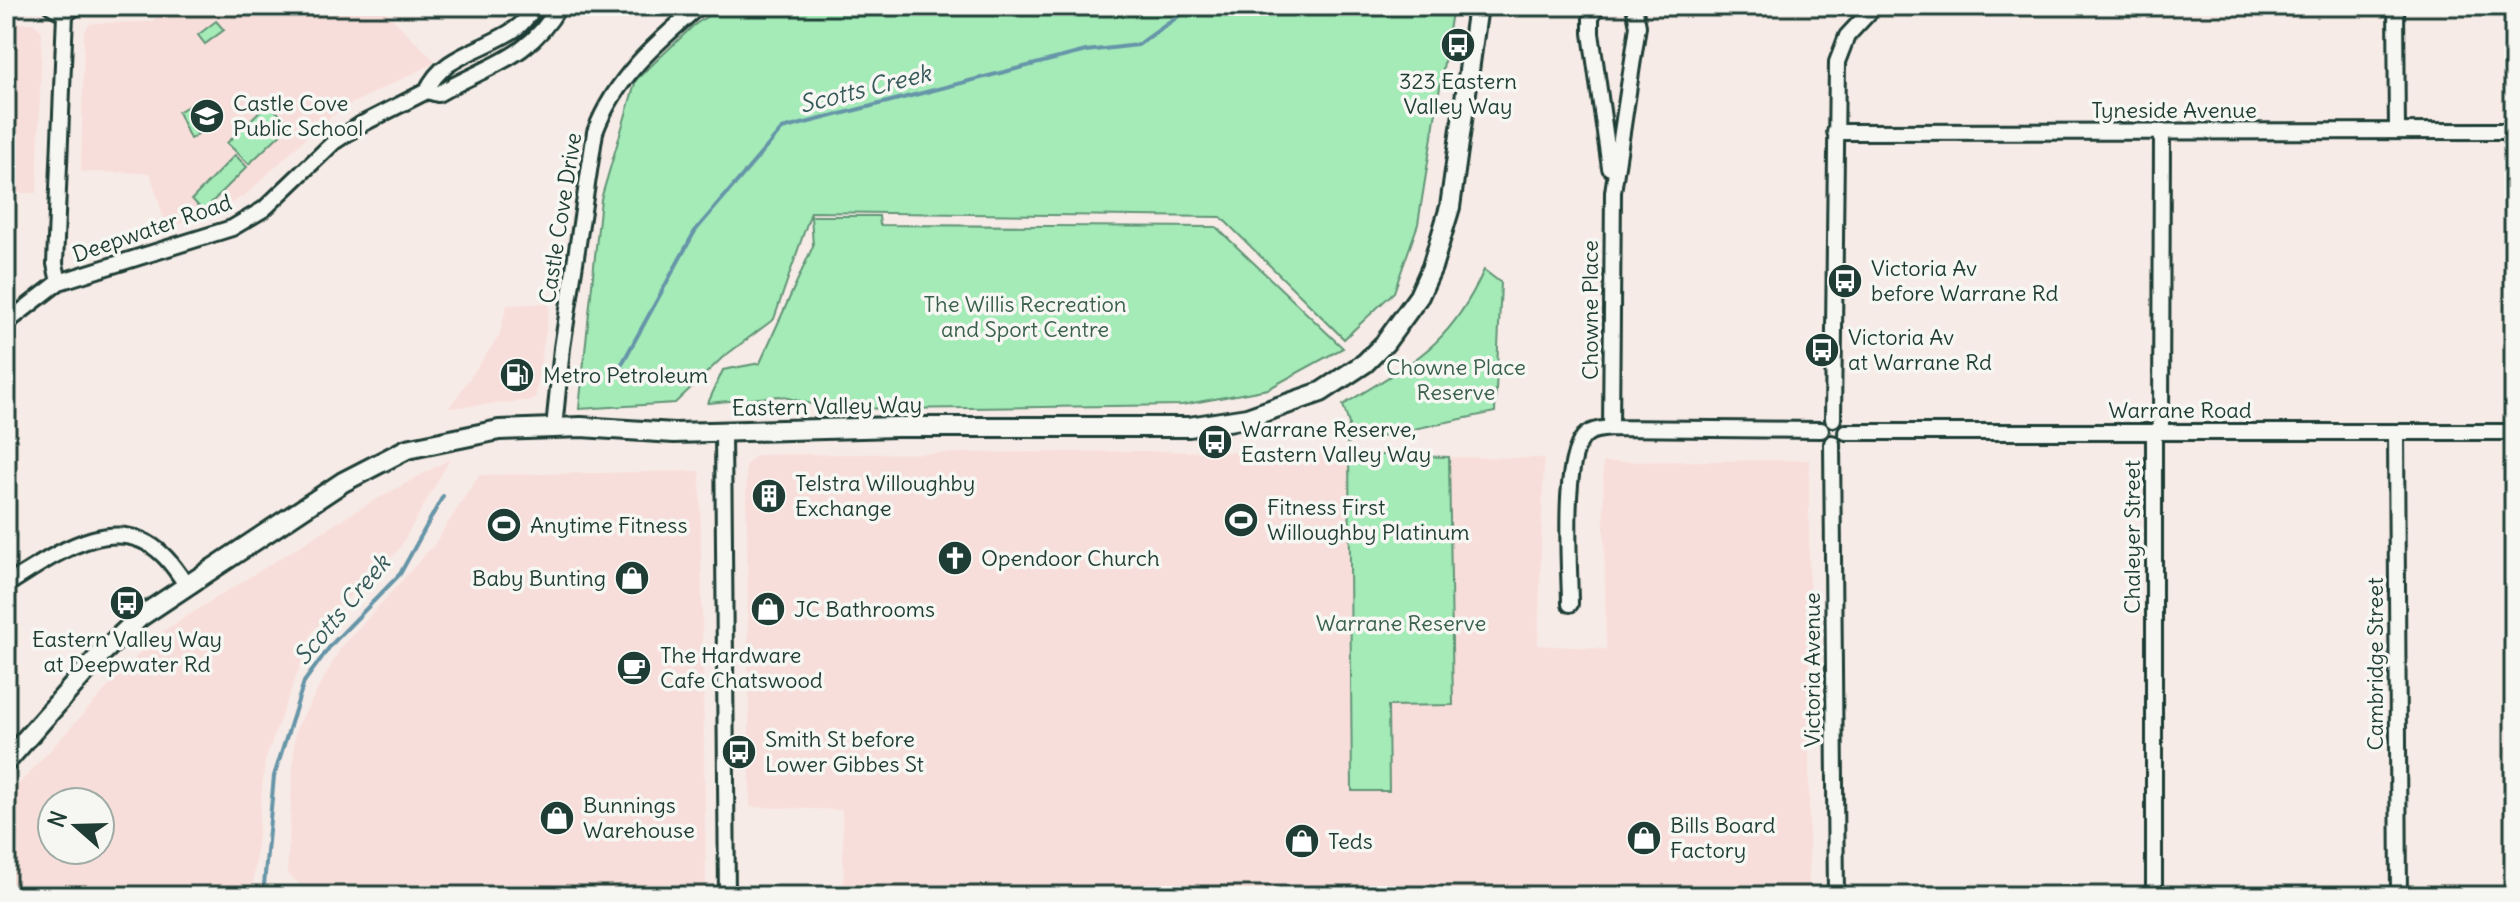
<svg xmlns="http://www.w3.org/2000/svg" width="2520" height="902" font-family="Delius,sans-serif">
<rect width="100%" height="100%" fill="#f7ebe7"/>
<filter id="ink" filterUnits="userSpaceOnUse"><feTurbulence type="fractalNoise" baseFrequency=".0125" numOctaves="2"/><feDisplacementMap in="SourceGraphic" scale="16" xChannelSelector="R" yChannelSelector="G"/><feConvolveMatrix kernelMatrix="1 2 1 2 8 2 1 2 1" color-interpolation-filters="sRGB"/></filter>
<g filter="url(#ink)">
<path fill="#f8deda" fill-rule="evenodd" d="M 168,6 L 380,6 L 436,62 L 347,106 L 317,127 L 248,193 L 223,208 L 167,228 L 150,173 L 81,172 L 84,32 L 90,24 L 96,23 L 151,22 Z
M 6,23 L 33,23 L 42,31 L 37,193 L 6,193 Z
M 550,303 L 535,400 L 449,408 L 499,336 L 507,305 Z
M 1145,451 L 1349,454 L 1350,705 L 1388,706 L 1453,705 L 1449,457 L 1544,458 L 1538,645 L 1606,649 L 1603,462 L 1809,460 L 1809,890 L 844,893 L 842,810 L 750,807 L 746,465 L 756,455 Z
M 450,459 L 398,551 L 313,631 L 265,760 L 252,896 L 6,896 L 12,882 L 6,877 L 6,798 L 155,636 L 359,509 ZM 100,802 L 100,850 L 52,850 L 52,802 Z
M 700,471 L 706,888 L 699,896 L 313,896 L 287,873 L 295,731 L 340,649 L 433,546 L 479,475 Z"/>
<path fill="#a4ebb8" stroke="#629476" stroke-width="2" d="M 722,6 L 1453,6 L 1418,224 L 1394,292 L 1344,339 L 1221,217 L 811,212 L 774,319 L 722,358 L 675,403 L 579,409 L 601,199 L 636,80 L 693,26 Z
M 216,21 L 224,30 L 205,44 L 198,35 Z
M 268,103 L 290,125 L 249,164 L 227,143 Z
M 190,105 L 207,128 L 190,139 L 178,112 Z
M 235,155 L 247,167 L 203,211 L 192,199 Z
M 811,216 L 879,216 L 880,225 L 1216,227 L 1343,348 L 1268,389 L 1182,405 L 892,409 L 823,407 L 780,396 L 708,403 L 723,370 L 760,363 L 813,246 Z
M 1484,270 L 1501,283 L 1495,412 L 1347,443 L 1349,424 L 1343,405 C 1412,362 1449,348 1484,270 Z
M 1349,454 L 1449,457 L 1453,705 L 1388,706 L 1389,791 L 1352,791 Z"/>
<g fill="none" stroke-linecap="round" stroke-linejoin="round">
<path stroke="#6695a8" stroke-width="4" d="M 617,373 L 695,231 L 782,129 L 1086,51 L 1138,45 L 1187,10 L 1187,6
M 263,896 L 274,776 L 304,682 L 331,645 L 400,574 L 443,496"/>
<g stroke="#1f3d34" stroke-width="20">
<path id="minor" d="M 51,6 L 65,14 L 77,6
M 1596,6 L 1591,18 L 1591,33 L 1610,168
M 2396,6 L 2397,131
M 427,91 C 441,54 491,49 519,26 C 525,21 531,12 536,6
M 1835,132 L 2514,131
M 59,282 L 55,264 L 65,14
M 6,323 L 59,282 L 232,228 L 264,209 L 334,142 L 360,125 L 427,91 L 438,94 C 487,65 529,60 559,6
M 1833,419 L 1837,62 L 1847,36 L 1875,6
M 554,428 L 562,348 L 595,132 C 615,78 656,43 699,6
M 1611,428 L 1613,192 L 1638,26 L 1634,6
M 723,431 L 727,896
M 1846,432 L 2514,432
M 2396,433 L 2399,896
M 1832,443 L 1836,896
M 6,585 C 49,559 115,507 163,555 C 172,563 179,575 186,584
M 1570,604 C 1570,570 1560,453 1587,434 C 1594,429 1604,429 1611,428 L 1821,430
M 2154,896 L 2154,438 L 2161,424 L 2162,132"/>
</g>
<g stroke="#1f3d34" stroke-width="24">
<path id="major" d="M 6,762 L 100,655 L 140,617 L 343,482 L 407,449 L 499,430 L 581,427 L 674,433 L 897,427 L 1189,427 L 1247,418 L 1321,392 L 1365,363 L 1385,343 L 1419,296 L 1432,267 L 1450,207 L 1478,6"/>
</g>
<use href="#minor" stroke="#f6f6f2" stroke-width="14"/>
<use href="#major" stroke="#f6f6f2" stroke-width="18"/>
</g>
</g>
<defs>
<g id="bus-disc" transform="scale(1.8)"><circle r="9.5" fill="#1f3d34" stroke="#f6f6f2"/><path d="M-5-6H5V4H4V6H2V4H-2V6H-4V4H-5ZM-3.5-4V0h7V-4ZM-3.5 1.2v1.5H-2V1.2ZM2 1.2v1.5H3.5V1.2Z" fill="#fff"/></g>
<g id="school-disc" transform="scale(1.8)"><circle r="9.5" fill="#1f3d34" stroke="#f6f6f2"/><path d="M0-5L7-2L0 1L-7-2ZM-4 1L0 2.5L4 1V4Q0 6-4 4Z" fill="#fff"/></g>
<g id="fuel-disc" transform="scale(1.8)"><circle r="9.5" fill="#1f3d34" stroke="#f6f6f2"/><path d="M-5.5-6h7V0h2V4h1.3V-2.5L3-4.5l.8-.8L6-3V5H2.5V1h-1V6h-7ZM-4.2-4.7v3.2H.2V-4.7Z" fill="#fff"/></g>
<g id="building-disc" transform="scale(1.8)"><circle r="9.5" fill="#1f3d34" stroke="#f6f6f2"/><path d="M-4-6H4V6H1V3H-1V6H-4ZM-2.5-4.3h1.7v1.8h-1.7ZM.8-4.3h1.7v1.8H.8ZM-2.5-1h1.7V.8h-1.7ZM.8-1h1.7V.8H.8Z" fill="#fff"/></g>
<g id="stadium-disc" transform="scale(1.8)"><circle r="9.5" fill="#1f3d34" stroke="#f6f6f2"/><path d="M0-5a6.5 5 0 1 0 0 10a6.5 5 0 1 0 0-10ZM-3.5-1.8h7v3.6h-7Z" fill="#fff"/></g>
<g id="church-disc" transform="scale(1.8)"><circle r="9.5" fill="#1f3d34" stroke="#f6f6f2"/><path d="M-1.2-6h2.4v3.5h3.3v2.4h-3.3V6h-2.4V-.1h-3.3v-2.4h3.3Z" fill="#fff"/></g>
<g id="shop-disc" transform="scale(1.8)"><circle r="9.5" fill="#1f3d34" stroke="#f6f6f2"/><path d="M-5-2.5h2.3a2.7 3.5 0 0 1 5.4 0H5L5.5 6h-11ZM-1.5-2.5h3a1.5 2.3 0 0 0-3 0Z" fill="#fff"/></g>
<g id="cafe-disc" transform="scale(1.8)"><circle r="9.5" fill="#1f3d34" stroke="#f6f6f2"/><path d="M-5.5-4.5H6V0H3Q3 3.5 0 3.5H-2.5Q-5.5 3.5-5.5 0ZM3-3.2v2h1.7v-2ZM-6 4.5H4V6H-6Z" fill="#fff"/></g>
</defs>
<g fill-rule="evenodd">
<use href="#bus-disc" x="1458" y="45"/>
<use href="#school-disc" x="207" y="116"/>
<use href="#bus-disc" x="1845" y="281"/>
<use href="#bus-disc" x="1822" y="350"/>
<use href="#fuel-disc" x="517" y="375"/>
<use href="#bus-disc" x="1215" y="442"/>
<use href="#building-disc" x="769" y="496"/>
<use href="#stadium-disc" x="1241" y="520"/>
<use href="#stadium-disc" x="504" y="525"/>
<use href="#church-disc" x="955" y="558"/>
<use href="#shop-disc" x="632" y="578"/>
<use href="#bus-disc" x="127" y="603"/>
<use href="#shop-disc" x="768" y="609"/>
<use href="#cafe-disc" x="634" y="668"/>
<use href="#bus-disc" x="739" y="752"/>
<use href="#shop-disc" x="557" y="818"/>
<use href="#shop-disc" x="1644" y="838"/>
<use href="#shop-disc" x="1302" y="841"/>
</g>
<g text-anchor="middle" stroke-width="7" stroke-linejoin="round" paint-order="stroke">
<g font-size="22" fill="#1f3d34" stroke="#f6f6f2" text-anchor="start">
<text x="1458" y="89" text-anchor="middle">323 Eastern<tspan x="1458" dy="25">Valley Way</tspan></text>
<text x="233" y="111">Castle Cove<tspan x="233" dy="25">Public School</tspan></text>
<text x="1871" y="276">Victoria Av<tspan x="1871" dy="25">before Warrane Rd</tspan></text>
<text x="1848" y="345">Victoria Av<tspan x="1848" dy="25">at Warrane Rd</tspan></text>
<text x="543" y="383">Metro Petroleum</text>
<text x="1241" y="437">Warrane Reserve,<tspan x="1241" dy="25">Eastern Valley Way</tspan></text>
<text x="795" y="491">Telstra Willoughby<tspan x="795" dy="25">Exchange</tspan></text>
<text x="1267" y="515">Fitness First<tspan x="1267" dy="25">Willoughby Platinum</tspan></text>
<text x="530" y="533">Anytime Fitness</text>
<text x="981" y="566">Opendoor Church</text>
<text x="606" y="586" text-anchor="end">Baby Bunting</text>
<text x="794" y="617">JC Bathrooms</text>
<text x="127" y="647" text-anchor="middle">Eastern Valley Way<tspan x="127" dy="25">at Deepwater Rd</tspan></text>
<text x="660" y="663">The Hardware<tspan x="660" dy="25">Cafe Chatswood</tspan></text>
<text x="765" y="747">Smith St before<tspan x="765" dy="25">Lower Gibbes St</tspan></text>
<text x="583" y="813">Bunnings<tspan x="583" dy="25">Warehouse</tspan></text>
<text x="1670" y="833">Bills Board<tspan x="1670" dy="25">Factory</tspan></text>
<text x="1328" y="849">Teds</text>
</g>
<g font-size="22" fill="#1f3d34" stroke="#f6f6f2">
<text x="2174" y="118">Tyneside Avenue</text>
<text transform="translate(560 218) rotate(-81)" y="8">Castle Cove Drive</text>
<text transform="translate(152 228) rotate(-19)" y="8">Deepwater Road</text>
<text transform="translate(1590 310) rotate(-90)" y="8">Chowne Place</text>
<text transform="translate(827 406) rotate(-1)" y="8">Eastern Valley Way</text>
<text x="2180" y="418">Warrane Road</text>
<text transform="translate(2132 537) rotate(-90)" y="8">Chaleyer Street</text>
<text transform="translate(2375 664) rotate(-90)" y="8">Cambridge Street</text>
<text transform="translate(1812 670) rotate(-90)" y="8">Victoria Avenue</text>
</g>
<g font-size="22" fill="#3a604e" stroke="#f6f6f2">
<text x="1025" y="312">The Willis Recreation<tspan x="1025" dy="25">and Sport Centre</tspan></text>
<text x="1456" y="375">Chowne Place<tspan x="1456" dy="25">Reserve</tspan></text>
<text x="1401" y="631">Warrane Reserve</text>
</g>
<g font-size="24" font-style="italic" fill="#375a5b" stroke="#f6f6f2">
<text transform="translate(865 89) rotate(-14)" y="8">Scotts Creek</text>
<text transform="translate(342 610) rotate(-50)" y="8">Scotts Creek</text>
</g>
</g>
<rect width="2520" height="902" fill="none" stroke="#f6f6f2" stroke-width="32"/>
<rect x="16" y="16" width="2488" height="870" fill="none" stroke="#1f3d34" stroke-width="3" filter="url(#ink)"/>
<g transform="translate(76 826) rotate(290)"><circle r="38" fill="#f6f6f2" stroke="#a0aca6" stroke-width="2"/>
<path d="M0-6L14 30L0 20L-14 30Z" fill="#1f3d34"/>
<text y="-12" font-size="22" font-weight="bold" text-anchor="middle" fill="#1f3d34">N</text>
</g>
</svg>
